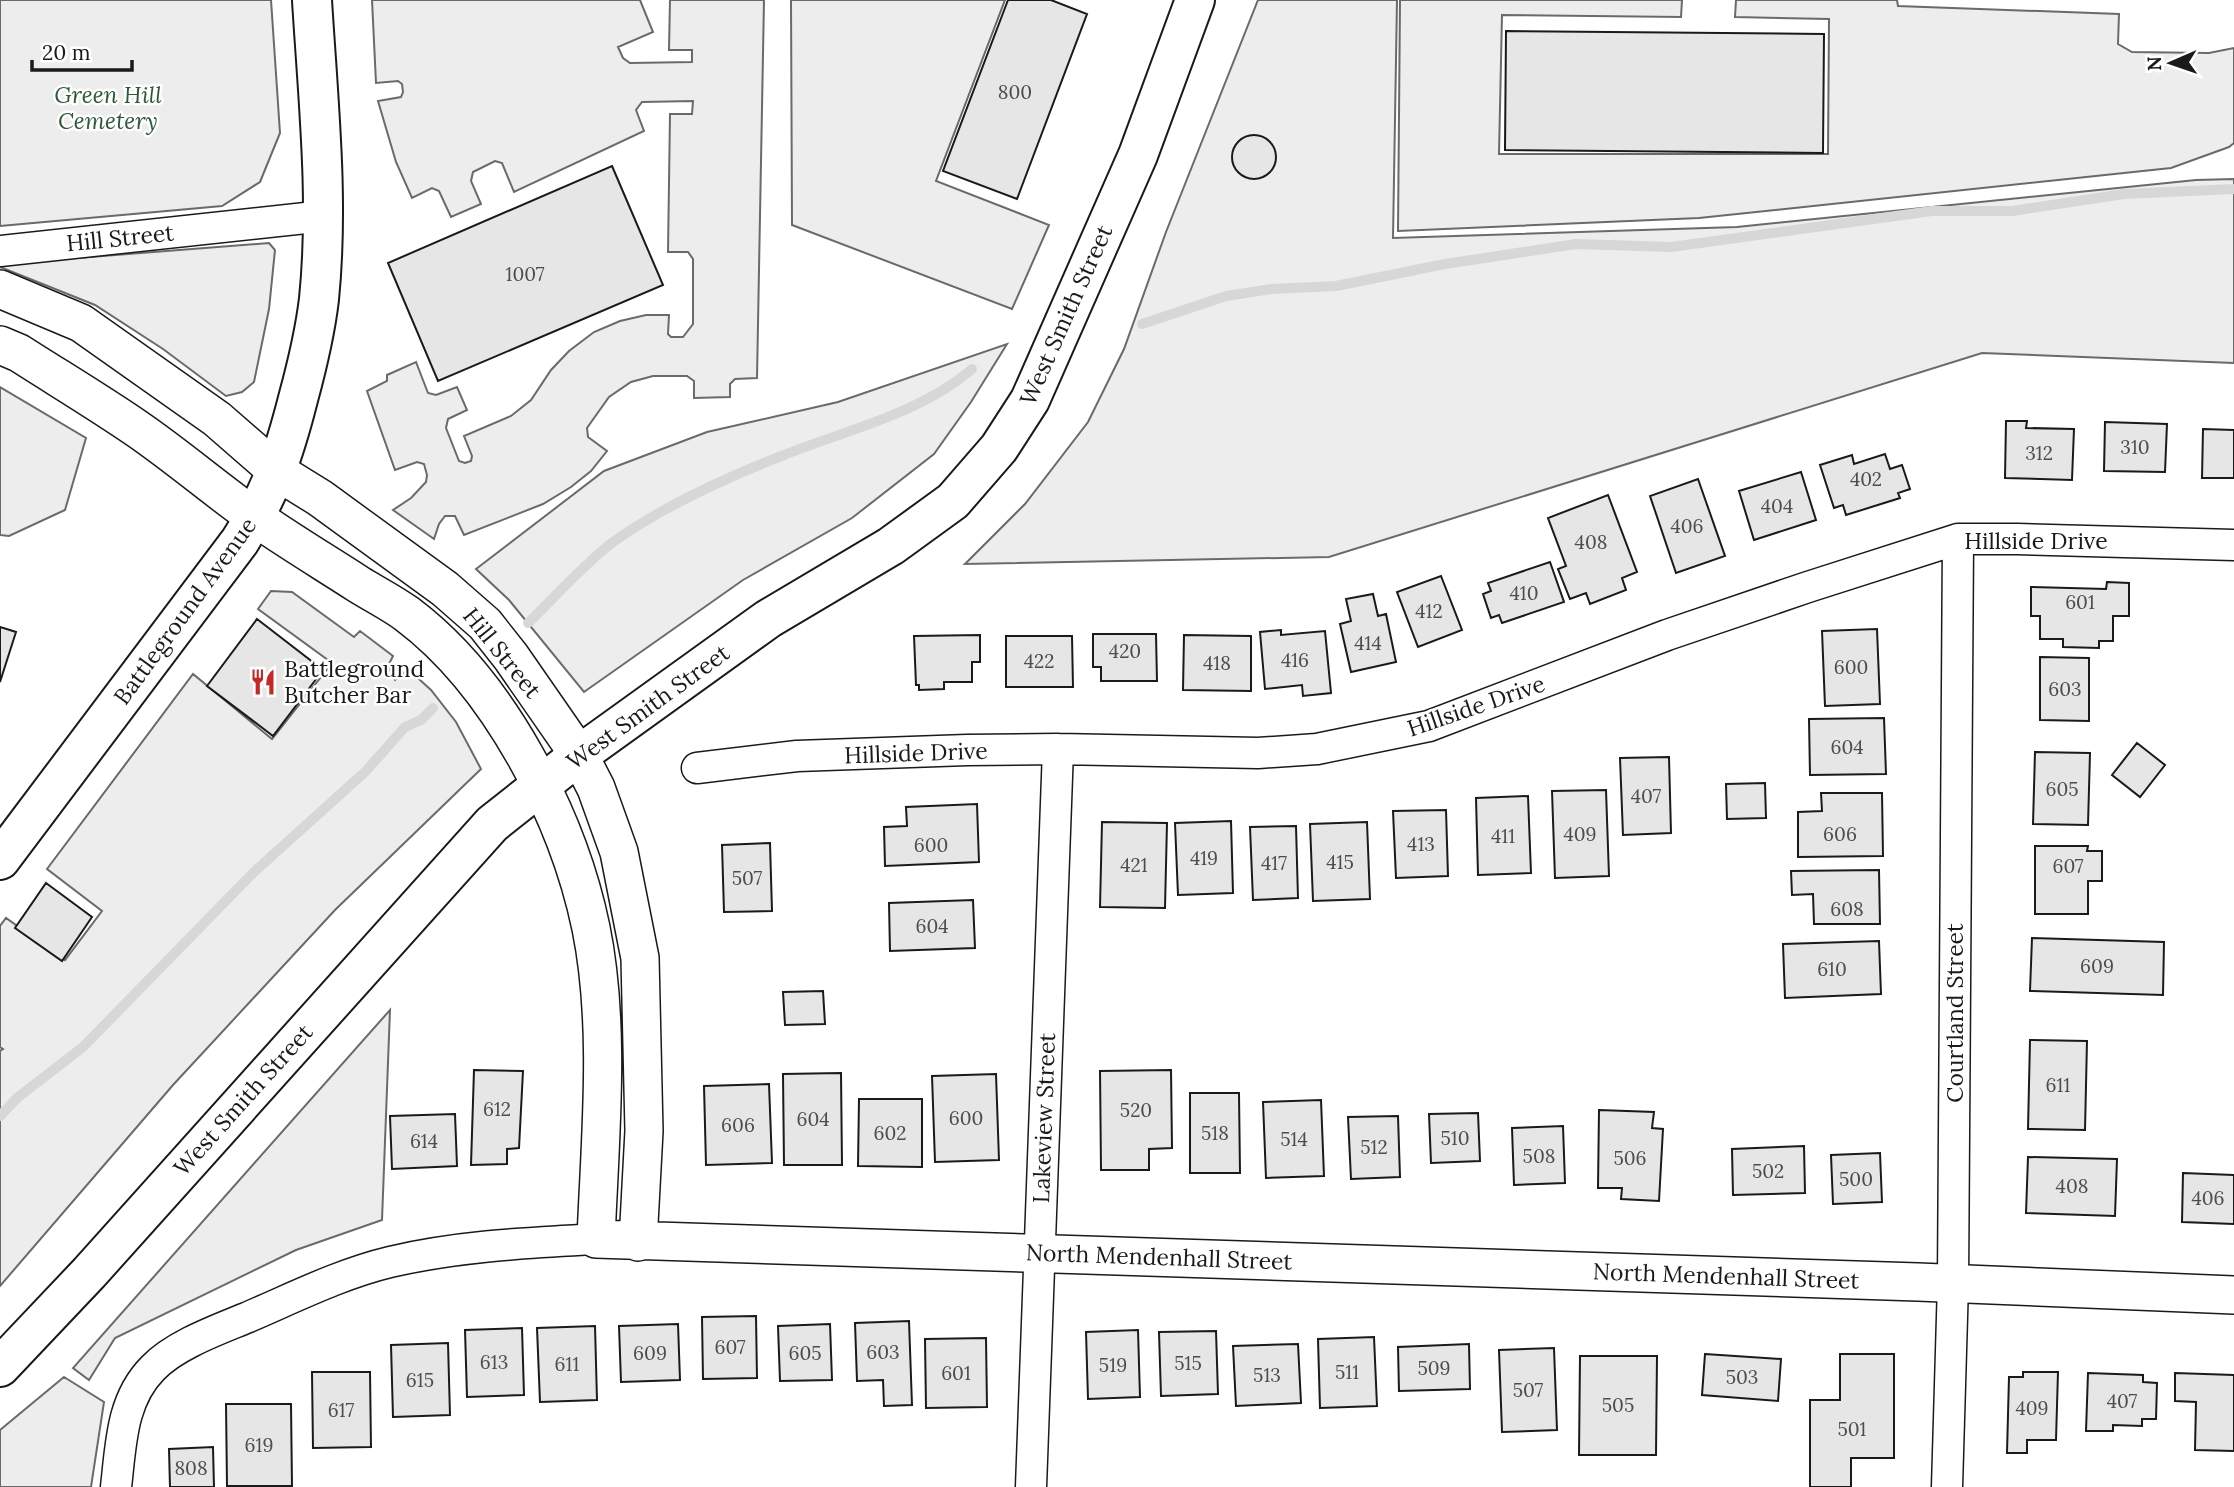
<svg xmlns="http://www.w3.org/2000/svg" width="2234" height="1487" font-family="Lora,serif">
<rect width="100%" height="100%" fill="#fff"/>
<path fill="#ededed" stroke="#6a6a6a" stroke-width="2" d="M 0,0 L 271,0 L 280,133 L 260,182 L 222,206 L 0,226 Z
M 372,0 L 640,0 L 653,32 L 618,47 L 623,58 L 630,63 L 692,62 L 692,50 L 669,50 L 670,0 L 764,0 L 757,378 L 735,379 L 730,384 L 730,397 L 694,398 L 694,381 L 687,376 L 653,376 L 631,382 L 609,397 L 587,428 L 588,437 L 607,451 L 591,471 L 571,487 L 543,504 L 464,535 L 455,516 L 445,516 L 439,524 L 434,539 L 393,510 L 411,498 L 426,482 L 427,475 L 424,464 L 417,462 L 395,470 L 367,391 L 387,381 L 387,375 L 416,362 L 428,393 L 436,395 L 457,387 L 467,410 L 448,419 L 446,428 L 459,461 L 465,463 L 471,461 L 472,456 L 464,436 L 511,416 L 531,400 L 551,370 L 569,351 L 594,332 L 620,321 L 646,315 L 669,315 L 668,334 L 671,337 L 683,337 L 693,324 L 693,259 L 688,252 L 668,252 L 670,114 L 692,114 L 693,101 L 642,102 L 636,110 L 644,131 L 514,192 L 502,163 L 495,161 L 473,172 L 471,181 L 481,204 L 451,217 L 439,191 L 432,188 L 412,198 L 396,162 L 378,101 L 401,97 L 403,92 L 402,84 L 398,81 L 376,83 Z
M 791,0 L 1005,0 L 936,181 L 1049,225 L 1012,309 L 792,225 Z
M 1258,0 L 1397,0 L 1393,238 L 1737,227 L 2196,180 L 2234,179 L 2234,363 L 1982,353 L 1329,557 L 965,564 L 1025,504 L 1088,422 L 1124,349 L 1166,232 Z
M 1400,0 L 1682,0 L 1681,17 L 1502,15 L 1499,154 L 1828,154 L 1829,19 L 1735,17 L 1736,0 L 1897,0 L 1898,6 L 2119,14 L 2118,44 L 2132,52 L 2209,53 L 2234,48 L 2234,143 L 2229,147 L 2171,168 L 1699,218 L 1398,231 Z
M 269,243 L 275,250 L 269,309 L 254,382 L 242,392 L 226,396 L 163,349 L 95,305 L 0,267 L 0,264 Z
M 1007,344 L 971,402 L 934,454 L 852,518 L 743,580 L 584,692 L 509,600 L 476,569 L 604,471 L 707,432 L 838,402 Z
M 0,387 L 86,438 L 65,510 L 9,536 L 0,535 Z
M 271,591 L 292,592 L 354,637 L 360,631 L 393,656 L 388,666 L 395,680 L 408,669 L 431,690 L 456,722 L 481,769 L 335,910 L 173,1085 L 0,1286 L 0,1051 L 3,1049 L 0,1047 L 0,926 L 6,918 L 65,960 L 102,911 L 47,869 L 193,674 L 272,739 L 332,663 L 258,609 Z
M 390,1010 L 382,1220 L 296,1250 L 115,1338 L 89,1380 L 73,1368 Z
M 64,1377 L 104,1402 L 91,1487 L 0,1487 L 0,1430 Z"/>
<g fill="none" stroke-linecap="round" stroke-linejoin="round">
<path stroke="#d7d7d7" stroke-width="10" d="M 1142,324 L 1226,296 L 1272,289 L 1336,286 L 1445,264 L 1576,244 L 1671,247 L 1932,211 L 2012,211 L 2124,194 L 2234,189
M 528,623 C 554,598 585,563 613,542 C 665,505 725,478 784,455 C 846,430 920,414 972,369
M 0,1116 L 17,1098 L 83,1047 L 254,872 L 366,771 L 405,727 L 421,720 L 433,708"/>
</g>
<path fill="#e6e6e6" stroke="#1a1a1a" stroke-width="2" d="M 1008,0 L 1051,0 L 1087,14 L 1017,199 L 943,171 Z
M 1506,31 L 1824,34 L 1823,153 L 1505,150 Z
M1232 157a22 22 0 1 1 44 0a22 22 0 1 1-44 0Z
M 612,166 L 663,285 L 438,381 L 388,263 Z
M 2006,421 L 2027,421 L 2026,428 L 2074,429 L 2072,480 L 2005,478 Z
M 2105,422 L 2167,424 L 2165,472 L 2104,471 Z
M 2203,429 L 2234,430 L 2234,478 L 2202,478 Z
M 1885,454 L 1890,469 L 1902,465 L 1910,489 L 1898,493 L 1900,498 L 1846,515 L 1843,505 L 1834,508 L 1820,465 L 1852,455 L 1854,464 Z
M 1801,472 L 1816,520 L 1754,540 L 1739,491 Z
M 1698,479 L 1725,556 L 1676,573 L 1650,496 Z
M 1608,495 L 1637,572 L 1622,578 L 1626,590 L 1590,604 L 1586,593 L 1570,599 L 1558,569 L 1566,566 L 1548,518 Z
M 1550,562 L 1564,602 L 1502,623 L 1499,615 L 1491,618 L 1483,594 L 1491,591 L 1488,583 Z
M 1441,576 L 1462,630 L 1418,647 L 1397,592 Z
M 2107,582 L 2129,583 L 2129,616 L 2113,616 L 2113,641 L 2099,641 L 2099,648 L 2063,647 L 2063,639 L 2040,639 L 2040,616 L 2031,616 L 2031,587 L 2106,589 Z
M 1373,594 L 1378,616 L 1386,614 L 1396,662 L 1351,672 L 1340,624 L 1351,621 L 1346,599 Z
M 257,619 L 323,670 L 273,736 L 207,686 Z
M 0,627 L 16,632 L 0,682 Z
M 1877,629 L 1880,704 L 1825,706 L 1822,631 Z
M 1281,630 L 1281,635 L 1325,631 L 1331,693 L 1303,696 L 1302,685 L 1265,689 L 1260,632 Z
M 1093,634 L 1156,634 L 1157,681 L 1101,681 L 1101,667 L 1093,667 Z
M 980,635 L 980,662 L 972,662 L 972,682 L 944,682 L 944,689 L 919,690 L 919,685 L 916,685 L 914,636 Z
M 1184,635 L 1251,636 L 1251,691 L 1183,690 Z
M 1006,636 L 1072,636 L 1073,687 L 1006,687 Z
M 2040,657 L 2089,658 L 2089,721 L 2040,720 Z
M 1884,718 L 1886,774 L 1810,775 L 1809,719 Z
M 2137,743 L 2165,765 L 2140,797 L 2112,775 Z
M 2035,752 L 2090,753 L 2088,825 L 2033,824 Z
M 1669,757 L 1671,833 L 1623,835 L 1620,758 Z
M 1765,783 L 1766,818 L 1727,819 L 1726,784 Z
M 1606,790 L 1609,876 L 1555,878 L 1552,791 Z
M 1821,793 L 1882,793 L 1883,856 L 1798,857 L 1798,812 L 1822,811 Z
M 1528,796 L 1531,873 L 1478,875 L 1476,798 Z
M 977,804 L 979,862 L 885,866 L 884,827 L 907,826 L 906,807 Z
M 1446,810 L 1448,876 L 1396,878 L 1393,811 Z
M 1231,821 L 1233,893 L 1178,895 L 1175,823 Z
M 1102,822 L 1167,823 L 1165,908 L 1100,907 Z
M 1367,822 L 1370,899 L 1313,901 L 1310,824 Z
M 1296,826 L 1298,898 L 1253,900 L 1250,827 Z
M 770,843 L 772,911 L 724,912 L 722,845 Z
M 2035,846 L 2088,846 L 2087,851 L 2102,851 L 2102,881 L 2088,881 L 2088,914 L 2035,914 Z
M 1879,870 L 1880,924 L 1814,924 L 1813,894 L 1792,895 L 1791,871 Z
M 46,883 L 92,917 L 62,961 L 15,928 Z
M 973,900 L 975,948 L 890,951 L 889,903 Z
M 2032,938 L 2164,942 L 2163,995 L 2030,991 Z
M 1879,941 L 1881,994 L 1785,998 L 1783,944 Z
M 823,991 L 825,1024 L 785,1025 L 783,992 Z
M 2030,1040 L 2087,1041 L 2085,1130 L 2028,1129 Z
M 474,1070 L 523,1071 L 519,1148 L 507,1149 L 507,1164 L 471,1165 Z
M 1171,1070 L 1172,1148 L 1149,1149 L 1149,1170 L 1101,1170 L 1100,1071 Z
M 841,1073 L 842,1165 L 784,1165 L 783,1074 Z
M 996,1074 L 999,1160 L 935,1162 L 932,1076 Z
M 769,1084 L 772,1163 L 706,1165 L 704,1086 Z
M 1190,1093 L 1239,1093 L 1240,1173 L 1190,1173 Z
M 859,1099 L 922,1099 L 922,1167 L 858,1166 Z
M 1321,1100 L 1324,1176 L 1266,1178 L 1263,1102 Z
M 1599,1110 L 1654,1112 L 1652,1128 L 1663,1129 L 1659,1201 L 1621,1199 L 1622,1188 L 1598,1188 Z
M 1478,1113 L 1480,1161 L 1431,1163 L 1429,1114 Z
M 455,1114 L 457,1166 L 392,1169 L 390,1116 Z
M 1398,1116 L 1400,1177 L 1351,1179 L 1348,1117 Z
M 1563,1126 L 1565,1183 L 1514,1185 L 1512,1128 Z
M 1804,1146 L 1805,1193 L 1733,1195 L 1732,1149 Z
M 1880,1153 L 1882,1202 L 1833,1204 L 1831,1155 Z
M 2028,1157 L 2117,1159 L 2115,1216 L 2026,1213 Z
M 2183,1173 L 2234,1175 L 2234,1224 L 2182,1222 Z
M 756,1316 L 757,1378 L 703,1379 L 702,1317 Z
M 909,1321 L 912,1405 L 884,1406 L 883,1380 L 857,1381 L 855,1323 Z
M 678,1324 L 680,1380 L 621,1382 L 619,1326 Z
M 830,1324 L 832,1380 L 780,1381 L 778,1326 Z
M 595,1326 L 597,1400 L 540,1402 L 537,1328 Z
M 522,1328 L 524,1395 L 467,1397 L 465,1330 Z
M 1138,1330 L 1140,1397 L 1088,1399 L 1086,1332 Z
M 1216,1331 L 1218,1394 L 1161,1396 L 1159,1332 Z
M 1374,1337 L 1377,1406 L 1320,1408 L 1318,1339 Z
M 986,1338 L 987,1407 L 926,1408 L 925,1339 Z
M 448,1343 L 450,1415 L 393,1417 L 391,1345 Z
M 1298,1344 L 1301,1403 L 1236,1406 L 1233,1346 Z
M 1469,1344 L 1470,1389 L 1399,1391 L 1398,1347 Z
M 1554,1348 L 1557,1430 L 1502,1432 L 1499,1350 Z
M 1705,1354 L 1781,1359 L 1778,1401 L 1702,1395 Z
M 1840,1354 L 1894,1354 L 1894,1458 L 1851,1458 L 1851,1487 L 1810,1487 L 1810,1400 L 1840,1400 Z
M 1580,1356 L 1657,1356 L 1656,1455 L 1579,1455 Z
M 312,1372 L 370,1372 L 371,1447 L 313,1448 Z
M 2023,1372 L 2058,1372 L 2056,1440 L 2027,1440 L 2027,1453 L 2007,1453 L 2009,1377 L 2023,1377 Z
M 2088,1373 L 2143,1375 L 2143,1382 L 2157,1383 L 2156,1419 L 2142,1419 L 2142,1426 L 2113,1425 L 2113,1431 L 2086,1431 Z
M 2175,1373 L 2234,1375 L 2234,1451 L 2195,1450 L 2196,1402 L 2175,1401 Z
M 226,1404 L 291,1404 L 292,1486 L 227,1486 Z
M 213,1447 L 214,1487 L 170,1487 L 169,1449 Z"/>
<g fill="none" stroke-linecap="round" stroke-linejoin="round">
<g stroke="#1a1a1a" stroke-width="33">
<path id="minor" d="M 0,251 L 324,216
M 697,768 L 797,756 L 967,750 L 1058,749 L 1258,753 L 1317,749 L 1429,726 L 1667,635 L 1808,587 L 1958,539 L 2017,539 L 2234,545
M 116,1487 C 121,1445 121,1400 153,1368 C 175,1345 217,1330 246,1318 C 293,1298 340,1274 390,1262 C 459,1246 525,1243 596,1239
M 1031,1487 L 1058,749
M 1947,1487 L 1953,1283 L 1958,539"/>
</g>
<g stroke="#1a1a1a" stroke-width="40">
<path id="tertiary" d="M 0,289 L 81,323 L 217,419 L 278,472 L 320,498 L 445,589 L 485,624 L 511,657 L 579,755 L 596,788 L 619,852 L 640,958 L 644,1131 L 638,1242
M 0,345 L 19,353 C 58,378 98,402 136,428 C 177,456 215,489 256,518 C 289,541 324,562 358,584 C 374,594 392,603 407,614 C 499,683 568,817 591,928 C 611,1026 600,1139 596,1239 L 1918,1282 L 2234,1295"/>
</g>
<g stroke="#1a1a1a" stroke-width="42">
<path id="primary" d="M 0,860 L 240,541 C 271,492 284,454 298,399 C 307,366 315,333 319,299 C 329,200 318,99 312,0
M 0,1367 L 89,1273 L 492,824 L 579,755 L 768,619 L 891,546 L 953,501 L 999,448 L 1030,400 L 1138,155 L 1195,0"/>
</g>
<use href="#minor" stroke="#fff" stroke-width="30"/>
<use href="#tertiary" stroke="#fff" stroke-width="37"/>
<use href="#primary" stroke="#fff" stroke-width="38"/>
</g>
<defs>
<g id="restaurant-bare" transform="scale(2.1)"><path d="M-5-6h1v4h1v-4h1v4h1v-4h1v5L-1.5 .5V6h-2V.5L-5-1ZM5-6V6H3V1.5H1.5Q1.5-4 5-6Z" fill="#c62828" stroke="#fff" stroke-width="2.5" paint-order="stroke"/></g>
</defs>
<g fill-rule="evenodd">
<use href="#restaurant-bare" x="263" y="682"/>
</g>
<g text-anchor="middle" stroke-width="5" stroke-linejoin="round" paint-order="stroke">
<g font-size="19" fill="#4d4d4d">
<text x="1015" y="99">800</text>
<text x="525" y="281">1007</text>
<text x="2135" y="454">310</text>
<text x="2039" y="460">312</text>
<text x="1866" y="486">402</text>
<text x="1777" y="513">404</text>
<text x="1687" y="533">406</text>
<text x="1591" y="549">408</text>
<text x="1524" y="600">410</text>
<text x="2080" y="609">601</text>
<text x="1429" y="618">412</text>
<text x="1368" y="650">414</text>
<text x="1125" y="658">420</text>
<text x="1295" y="667">416</text>
<text x="1039" y="668">422</text>
<text x="1217" y="670">418</text>
<text x="1851" y="674">600</text>
<text x="2065" y="696">603</text>
<text x="1847" y="754">604</text>
<text x="2062" y="796">605</text>
<text x="1646" y="803">407</text>
<text x="1580" y="841">409</text>
<text x="1840" y="841">606</text>
<text x="1503" y="843">411</text>
<text x="1421" y="851">413</text>
<text x="931" y="852">600</text>
<text x="1204" y="865">419</text>
<text x="1340" y="869">415</text>
<text x="1274" y="870">417</text>
<text x="1134" y="872">421</text>
<text x="2068" y="873">607</text>
<text x="747" y="885">507</text>
<text x="1847" y="916">608</text>
<text x="932" y="933">604</text>
<text x="2097" y="973">609</text>
<text x="1832" y="976">610</text>
<text x="2058" y="1092">611</text>
<text x="497" y="1116">612</text>
<text x="1136" y="1117">520</text>
<text x="966" y="1125">600</text>
<text x="813" y="1126">604</text>
<text x="738" y="1132">606</text>
<text x="890" y="1140">602</text>
<text x="1215" y="1140">518</text>
<text x="1455" y="1145">510</text>
<text x="1294" y="1146">514</text>
<text x="424" y="1148">614</text>
<text x="1374" y="1154">512</text>
<text x="1539" y="1163">508</text>
<text x="1630" y="1165">506</text>
<text x="1768" y="1178">502</text>
<text x="1856" y="1186">500</text>
<text x="2072" y="1193">408</text>
<text x="2208" y="1205">406</text>
<text x="730" y="1354">607</text>
<text x="883" y="1359">603</text>
<text x="650" y="1360">609</text>
<text x="805" y="1360">605</text>
<text x="494" y="1369">613</text>
<text x="1188" y="1370">515</text>
<text x="567" y="1371">611</text>
<text x="1113" y="1372">519</text>
<text x="1434" y="1375">509</text>
<text x="1347" y="1379">511</text>
<text x="956" y="1380">601</text>
<text x="1267" y="1382">513</text>
<text x="1742" y="1384">503</text>
<text x="420" y="1387">615</text>
<text x="1528" y="1397">507</text>
<text x="2122" y="1408">407</text>
<text x="1618" y="1412">505</text>
<text x="2032" y="1415">409</text>
<text x="341" y="1417">617</text>
<text x="1852" y="1436">501</text>
<text x="259" y="1452">619</text>
<text x="191" y="1475">808</text>
</g>
<g font-size="23" font-style="italic" fill="#2b5a34" stroke="#fff">
<text x="108" y="103">Green Hill<tspan x="108" dy="26">Cemetery</tspan></text>
</g>
<g font-size="23" fill="#1a1a1a" stroke="#fff">
<text transform="translate(120 238) rotate(-6)" y="8">Hill Street</text>
<text transform="translate(1066 315) rotate(-66)" y="8">West Smith Street</text>
<text x="2036" y="549">Hillside Drive</text>
<text transform="translate(185 611) rotate(-54)" y="8">Battleground Avenue</text>
<text transform="translate(502 653) rotate(51)" y="8">Hill Street</text>
<text transform="translate(1476 706) rotate(-19)" y="8">Hillside Drive</text>
<text transform="translate(648 707) rotate(-36)" y="8">West Smith Street</text>
<text transform="translate(916 753) rotate(-2)" y="8">Hillside Drive</text>
<text transform="translate(1955 1013) rotate(-90)" y="8">Courtland Street</text>
<text transform="translate(243 1100) rotate(-48)" y="8">West Smith Street</text>
<text transform="translate(1044 1118) rotate(-88)" y="8">Lakeview Street</text>
<text transform="translate(1159 1257) rotate(2)" y="8">North Mendenhall Street</text>
<text transform="translate(1726 1276) rotate(2)" y="8">North Mendenhall Street</text>
</g>
<g font-size="23" fill="#1a1a1a" stroke="#fff" text-anchor="start">
<text x="284" y="677">Battleground<tspan x="284" dy="26">Butcher Bar</tspan></text>
</g>
</g>
<g transform="translate(2171 63) rotate(268)" stroke="#ffffff" stroke-width="5" paint-order="stroke">
<path d="M0-5L12 26L0 18L-12 26Z" fill="#1a1a1a"/>
<text y="-10" font-size="19" font-weight="bold" text-anchor="middle" fill="#1a1a1a">N</text>
</g>
<path d="M32 60v10h100v-10" fill="none" stroke="#1a1a1a" stroke-width="3.5"/>
<text x="42" y="60" font-size="21" fill="#1a1a1a" stroke="#ffffff" stroke-width="5" paint-order="stroke">20 m</text>
</svg>
